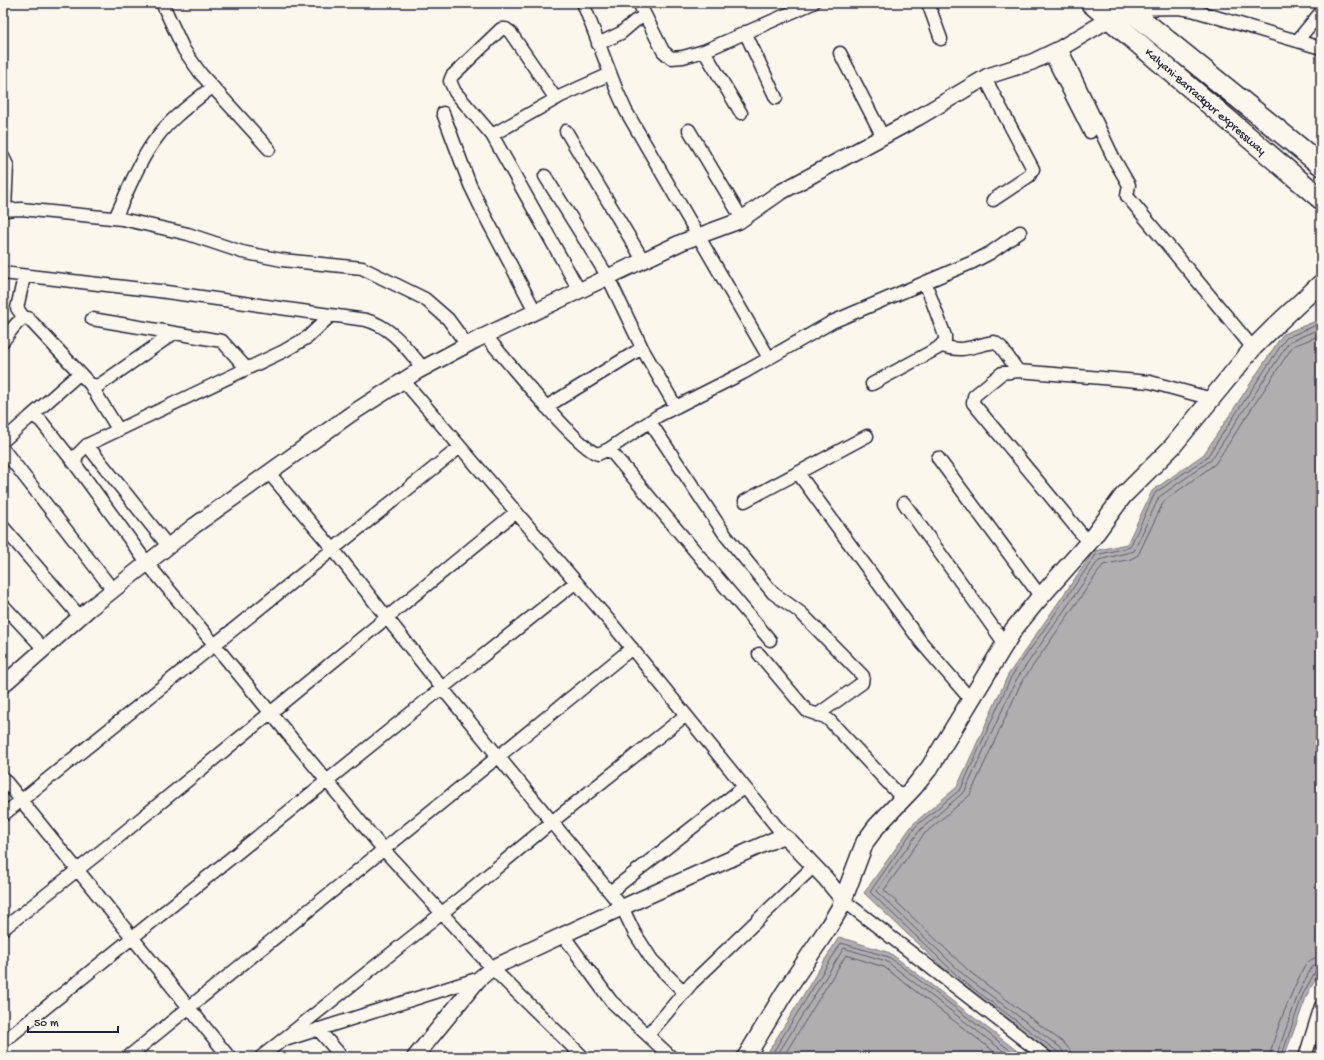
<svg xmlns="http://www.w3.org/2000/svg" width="1324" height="1060" font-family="'Gochi Hand',sans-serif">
<rect width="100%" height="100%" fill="#fbf7ec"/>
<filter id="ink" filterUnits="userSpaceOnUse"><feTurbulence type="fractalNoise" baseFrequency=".025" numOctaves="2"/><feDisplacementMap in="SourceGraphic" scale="8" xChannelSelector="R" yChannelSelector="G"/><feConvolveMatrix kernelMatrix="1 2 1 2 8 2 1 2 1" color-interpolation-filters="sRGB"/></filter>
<g filter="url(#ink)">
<path fill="#b1aeb0" stroke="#787681" d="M 1321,319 L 1321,969 L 1307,995 L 1284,1057 L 1058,1057 L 960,984 L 864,893 L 913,824 L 957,787 L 1008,675 L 1094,551 L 1127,544 L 1152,491 L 1204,454 L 1283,334 Z
M 839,937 L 890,953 L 1025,1057 L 765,1057 Z"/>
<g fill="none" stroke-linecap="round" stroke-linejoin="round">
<path stroke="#5b5a6a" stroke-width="1" d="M 770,1057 L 841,943 L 889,957 L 1019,1057
M 776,1057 L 844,948 L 886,961 L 1011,1057
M 783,1057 L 846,955 L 884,967 L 1001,1057
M 1060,1057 L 1058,1052 L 963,981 L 870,892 L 916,826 L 961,789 L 1011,677 L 1096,555 L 1130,547 L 1155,493 L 1207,457 L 1286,338 L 1321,323
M 1065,1057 L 1061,1048 L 966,977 L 876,891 L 920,830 L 965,791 L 1016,680 L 1099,560 L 1134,551 L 1159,497 L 1211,460 L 1289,342 L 1321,328
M 1071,1057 L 1070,1050 L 1065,1044 L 970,972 L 884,890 L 924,834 L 970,795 L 1021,683 L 1103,565 L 1131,559 L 1138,555 L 1164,501 L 1215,464 L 1293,346 L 1321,335
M 1270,1057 C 1270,1043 1298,975 1307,963 C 1311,959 1316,957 1321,957
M 1276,1057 L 1299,992 L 1312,967 L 1321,963
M 1281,1057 L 1303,994 L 1316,970 L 1321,968"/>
<g stroke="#22223b" stroke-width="15">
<path id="minor" d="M 162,3 L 184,50 L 201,74 L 269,149
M 583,3 L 617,91 L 626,111 L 769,358
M 639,3 L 663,51 L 671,58 L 683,57 L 704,51 L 813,3
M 928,3 L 941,39
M 1128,9 L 1178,8 L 1192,10 L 1321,48
M 745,32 L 776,98
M 1297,41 L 1321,12
M 598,44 L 621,33 L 635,21 L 645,16
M 1061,48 L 1114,159 L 1129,185 L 1127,196 L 1253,348
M 704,51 L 741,113
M 840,53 L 883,137
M 1050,53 L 1090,132
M 985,78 L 1033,169 L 1029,176 L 993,200
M 556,99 L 510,32 L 506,29 L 501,29 L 452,76 L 450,81 L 455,92 L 492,135 L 579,290
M 443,113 L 470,185 L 484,214 L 535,311
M 689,130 L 742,219
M 566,131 L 643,260
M 492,135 L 561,96 L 610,74
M 3,157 L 7,165 L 5,210
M 545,176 L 608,277 L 643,350 L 676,407
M 3,210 L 21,209 L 122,219 L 188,234 L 242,252 L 282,260 L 362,268 L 425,299 L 448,319 L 467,345
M 115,218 C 128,191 139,160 158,136 C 172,117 194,102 212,87
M 3,273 L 159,291 L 366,320 C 392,327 406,348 423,368
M 24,277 L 17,308 L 24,318
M 331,315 L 308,337 L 284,351 L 87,445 L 77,455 L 75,464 L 147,563 L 383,849 L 492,968 L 583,1057
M 92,319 L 222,341 L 247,369
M 485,335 C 502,355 579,450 598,454 L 609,449 L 658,416 L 743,373 L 832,322 L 973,262 L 990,253 L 1020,232
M 3,341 C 9,334 18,317 28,318 L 90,384 L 98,386 L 174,333
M 942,346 C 966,353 971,346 994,342 L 1001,347 L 1018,371
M 403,380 L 612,624 L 785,837
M 90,384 L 118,429
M 872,384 L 938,348 L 945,341 L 945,336 L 925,282
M 546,407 L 642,348
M 30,417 L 80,373
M 650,422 L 726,536 L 773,593 L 801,613 L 863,676 L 862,683 L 817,715
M 3,441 L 30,417 L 35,417 L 41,421 L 75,464
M 87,445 L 168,546
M 3,449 L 113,590
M 609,449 L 770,640
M 938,458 L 1041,597
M 269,473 L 333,549 L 442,688 L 622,907 L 634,932 L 652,960 L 684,992
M 798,473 L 921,642 L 971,700
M 745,501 L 867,436
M 904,503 L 1005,644
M 3,527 L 80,617
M 1089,543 L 973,403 L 974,396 L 1002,373 L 1018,371 L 1150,382 L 1212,399
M 3,605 L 44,649
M 759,654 L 807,711 L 825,717 L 830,721 L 903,799
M 3,778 L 229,1057
M 3,815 L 460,447
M 610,892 L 744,787
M 843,900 L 1046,1057
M 3,929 L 105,848 L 516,512
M 563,935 L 611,1001 L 671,1057
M 318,1029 L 342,1057
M 648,1035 L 692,983 L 814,866
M 288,1039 L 480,978
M 3,1042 L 427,700 L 576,582
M 128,1057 L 632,648
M 261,1057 L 441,914 L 553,821 L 686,715
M 1305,1057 L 1321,1006"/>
</g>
<g stroke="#22223b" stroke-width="18">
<path id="tertiary" d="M 3,685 L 89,609 L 194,526 L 351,414 L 418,371 L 476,340 L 608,277 L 682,242 L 739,221 L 779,193 L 919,117 L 988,76 L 1032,62 L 1061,48 L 1118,14
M 415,1057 L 478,980 L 492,968 L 634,902 L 780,837 L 785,837 L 790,841 L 826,879 L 843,900"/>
</g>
<g stroke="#22223b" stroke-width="20">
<path id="secondary" d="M 746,1057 L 783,995 L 828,928 L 840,908 L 865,842 L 876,827 L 914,787 L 930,767 L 1014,629 L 1036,602 L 1090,541 L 1123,496 L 1172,447 L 1253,348 L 1276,325 L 1321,283"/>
</g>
<g stroke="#22223b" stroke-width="23">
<path id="trunk" d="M 1091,3 L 1321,199
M 1121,3 L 1321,165"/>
</g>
<use href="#minor" stroke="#fbf7ec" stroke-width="12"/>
<use href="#tertiary" stroke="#fbf7ec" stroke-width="15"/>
<use href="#secondary" stroke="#fbf7ec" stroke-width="17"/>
<use href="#trunk" stroke="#fbf7ec" stroke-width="20"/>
</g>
</g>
<g text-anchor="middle" stroke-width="3" stroke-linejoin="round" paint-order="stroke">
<g font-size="12" fill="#22223b" stroke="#fbf7ec">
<text transform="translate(1206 101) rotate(41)" y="4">Kalyani-Barrackpur expressway</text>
</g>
</g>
<rect width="1324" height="1060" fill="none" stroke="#fbf7ec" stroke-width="16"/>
<rect x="8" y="8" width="1308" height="1044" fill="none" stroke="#22223b" stroke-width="1.5" filter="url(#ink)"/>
<path d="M28 1026v6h90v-6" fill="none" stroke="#22223b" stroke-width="2"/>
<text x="34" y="1026" font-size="12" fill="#22223b" stroke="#fbf7ec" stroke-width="3" paint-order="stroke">50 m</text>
</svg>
